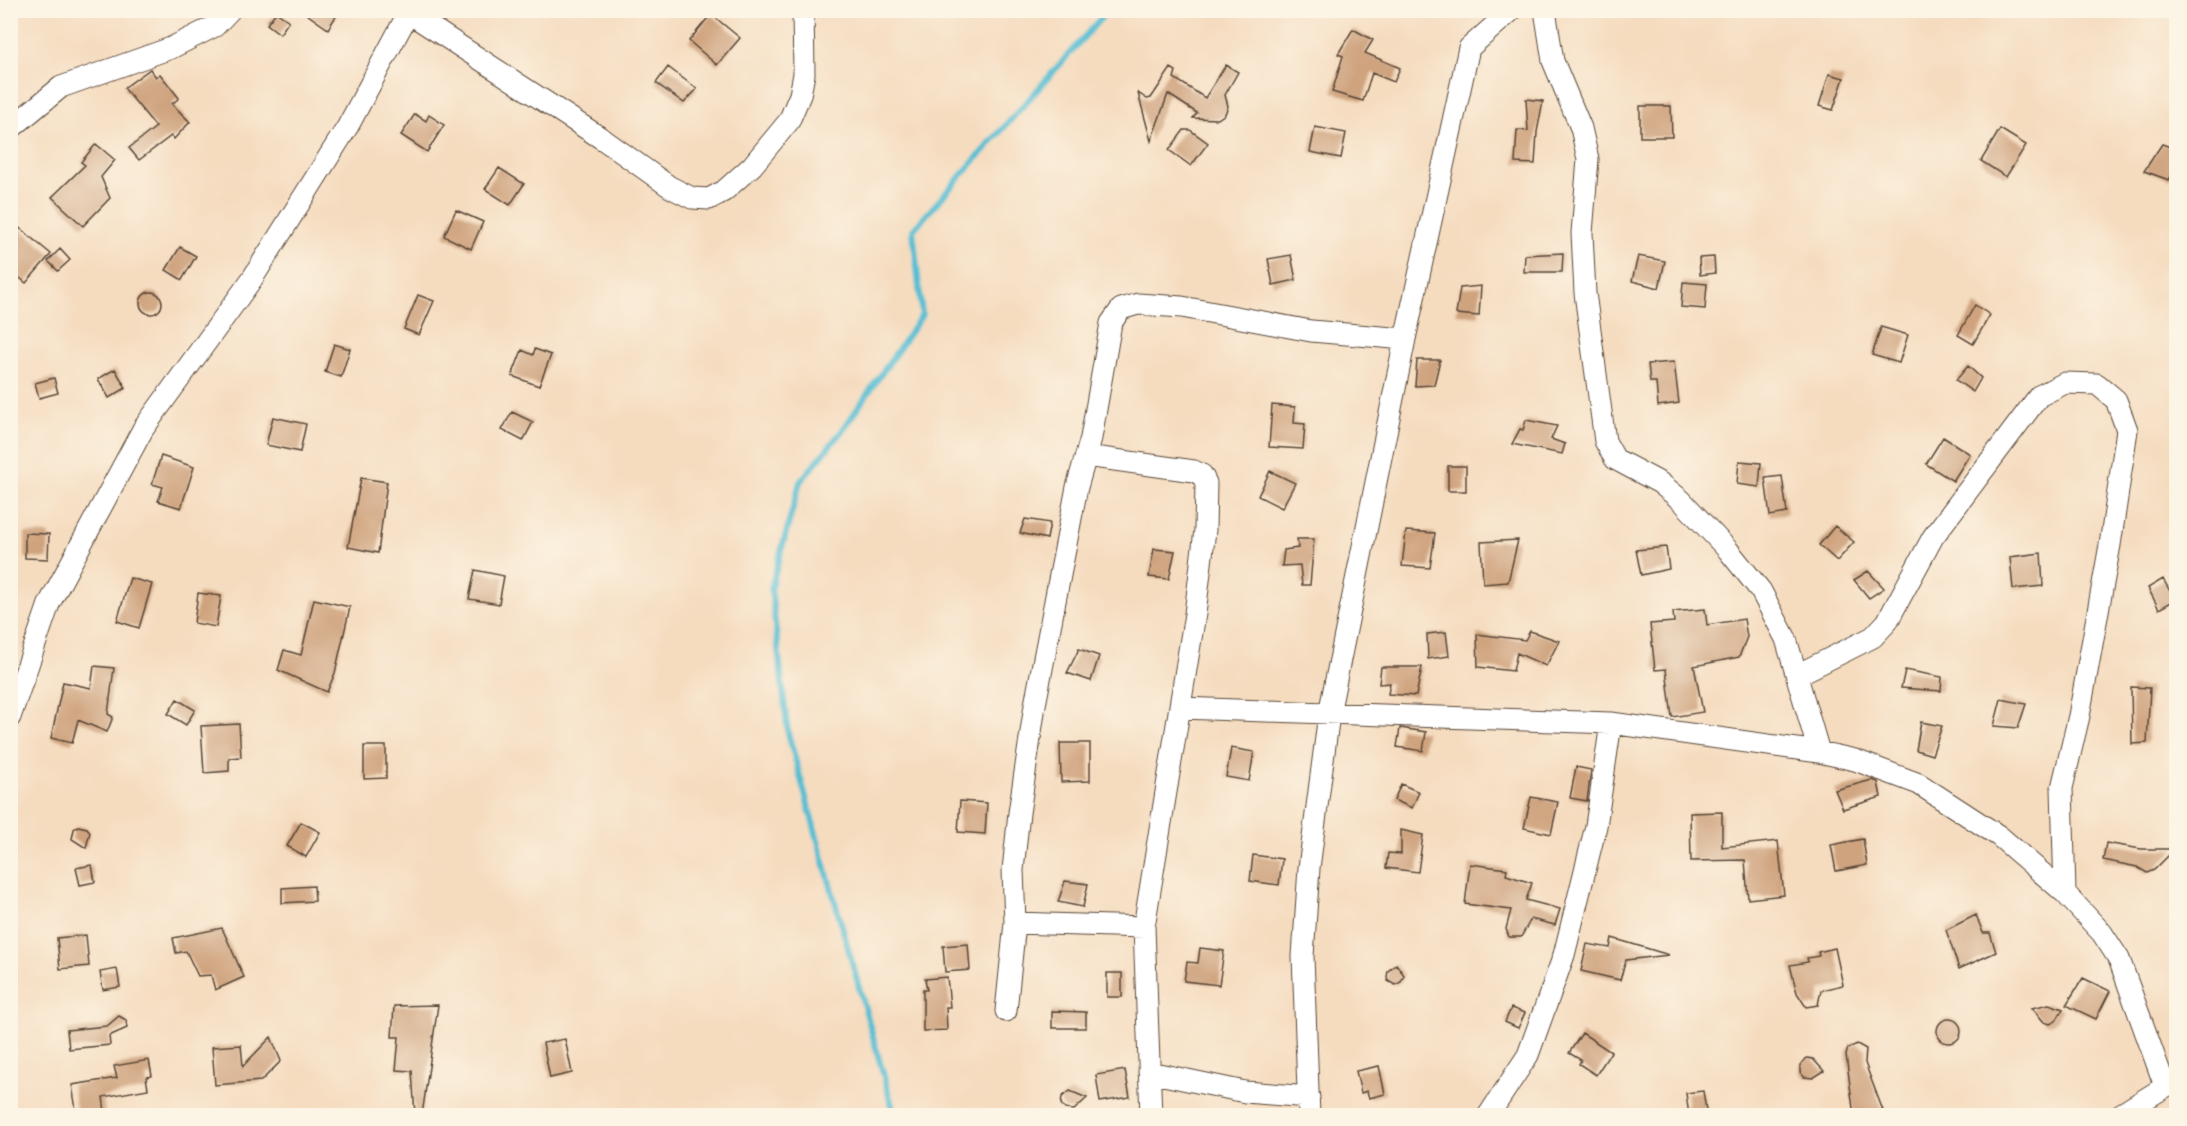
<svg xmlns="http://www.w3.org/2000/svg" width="2187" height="1126" font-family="Cardo,serif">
<rect width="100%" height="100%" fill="#fcf5e5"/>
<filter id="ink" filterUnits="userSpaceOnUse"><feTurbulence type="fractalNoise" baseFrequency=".0167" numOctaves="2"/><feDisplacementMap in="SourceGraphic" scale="12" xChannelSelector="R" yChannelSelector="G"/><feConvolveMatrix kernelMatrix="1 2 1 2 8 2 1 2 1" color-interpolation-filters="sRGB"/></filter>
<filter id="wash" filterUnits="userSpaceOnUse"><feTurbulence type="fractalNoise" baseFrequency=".008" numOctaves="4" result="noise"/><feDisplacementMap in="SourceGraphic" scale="24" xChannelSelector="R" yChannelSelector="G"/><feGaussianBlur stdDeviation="1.35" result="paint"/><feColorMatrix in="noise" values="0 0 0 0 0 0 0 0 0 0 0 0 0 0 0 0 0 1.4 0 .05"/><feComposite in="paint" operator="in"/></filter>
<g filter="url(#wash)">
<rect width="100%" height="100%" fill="#f5dcbf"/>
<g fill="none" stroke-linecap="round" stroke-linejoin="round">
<path stroke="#56bed3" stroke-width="6" d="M 895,1116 L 788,733 L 771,588 L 800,482 L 842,431 L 922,315 L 913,230 L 1108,10"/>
</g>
<g id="blocks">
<path fill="#cfa37e" d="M 301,10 L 340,10 L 328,29 Z
M 276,12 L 289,21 L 280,34 L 267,24 Z
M 711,14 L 740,38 L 717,65 L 689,41 Z
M 1353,29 L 1373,40 L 1365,53 L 1400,68 L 1394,82 L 1372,73 L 1363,101 L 1332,92 L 1343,56 L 1338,54 Z
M 1226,65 L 1238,72 L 1225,95 L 1228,106 L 1225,114 L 1218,119 L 1193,118 L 1197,113 L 1168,94 L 1151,141 L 1138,93 L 1147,99 L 1151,98 L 1171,68 L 1176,71 L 1174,78 L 1205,98 Z
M 668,67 L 697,89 L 684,103 L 656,83 Z
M 150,69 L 156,77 L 160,74 L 179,98 L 172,104 L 190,122 L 174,139 L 171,136 L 139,160 L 129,148 L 156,127 L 124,88 Z
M 1829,74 L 1844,78 L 1833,110 L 1819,106 Z
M 1526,99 L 1543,101 L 1537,132 L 1535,164 L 1515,163 L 1517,130 L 1528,131 Z
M 1640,106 L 1671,106 L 1672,137 L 1640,137 Z
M 415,114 L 426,121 L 429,115 L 444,125 L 427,152 L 401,135 Z
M 1315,127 L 1346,133 L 1341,158 L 1310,152 Z
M 2000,129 L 2026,145 L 2006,177 L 1981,161 Z
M 1184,130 L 1190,130 L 1208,143 L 1191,166 L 1169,150 Z
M 96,144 L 115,160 L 101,177 L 110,198 L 83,226 L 52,197 L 85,165 L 81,162 Z
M 2162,144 L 2176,149 L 2176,168 L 2169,180 L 2144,171 Z
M 499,168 L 524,184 L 510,205 L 485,189 Z
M 456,210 L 483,222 L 471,249 L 444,236 Z
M 10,220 L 51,254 L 26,283 L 10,270 Z
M 180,247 L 196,256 L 182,280 L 166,270 Z
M 60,249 L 70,260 L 58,271 L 48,261 Z
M 1563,253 L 1562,272 L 1524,272 L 1525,255 Z
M 1291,255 L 1296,280 L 1273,285 L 1268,259 Z
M 1638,256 L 1665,261 L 1659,288 L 1632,281 Z
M 1714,257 L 1715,273 L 1700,275 L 1699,258 Z
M 1683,282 L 1707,284 L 1705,309 L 1681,307 Z
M 1481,286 L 1479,316 L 1456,314 L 1460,288 Z
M140 303a11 11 0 1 1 22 0a11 11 0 1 1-22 0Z
M 418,295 L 434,301 L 419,335 L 404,329 Z
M 1975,305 L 1990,315 L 1973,344 L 1958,335 Z
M 1881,327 L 1908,335 L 1899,363 L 1872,355 Z
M 334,344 L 350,349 L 341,377 L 325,372 Z
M 535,349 L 551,355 L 539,386 L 512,376 L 522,350 L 533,355 Z
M 1417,360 L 1440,360 L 1434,385 L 1415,386 Z
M 1674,362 L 1679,403 L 1658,406 L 1656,382 L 1650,382 L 1648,364 Z
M 1968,366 L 1981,378 L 1973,392 L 1956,380 Z
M 115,369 L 126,388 L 109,398 L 98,379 Z
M 54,378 L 58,393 L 39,398 L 35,383 Z
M 1272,405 L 1295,407 L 1294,423 L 1305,424 L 1303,449 L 1269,447 Z
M 512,412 L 533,422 L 523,441 L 502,430 Z
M 273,417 L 306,424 L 300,452 L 266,445 Z
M 1526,420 L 1557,426 L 1551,439 L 1565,444 L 1562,454 L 1512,444 L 1520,429 L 1523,430 Z
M 1943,437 L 1970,454 L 1953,481 L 1926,464 Z
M 161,456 L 194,467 L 181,508 L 158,501 L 163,487 L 152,484 Z
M 1739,461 L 1761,463 L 1759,487 L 1737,484 Z
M 1448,466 L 1466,466 L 1466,491 L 1448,491 Z
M 1270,471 L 1295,483 L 1282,508 L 1258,496 Z
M 1782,476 L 1787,513 L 1770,516 L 1765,478 Z
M 361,478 L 387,482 L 378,553 L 348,547 Z
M 1025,519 L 1050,523 L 1047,539 L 1020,533 Z
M 1835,526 L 1854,542 L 1837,561 L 1819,545 Z
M 1406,531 L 1435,533 L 1430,568 L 1402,566 Z
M 25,533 L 49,534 L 48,559 L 25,558 Z
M 1297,539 L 1314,539 L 1310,585 L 1302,585 L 1300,565 L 1282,566 L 1284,550 L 1298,548 Z
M 1518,540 L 1508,582 L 1483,584 L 1481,542 Z
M 1666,547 L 1669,569 L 1641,575 L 1636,550 Z
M 1154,549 L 1175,551 L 1169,579 L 1149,577 Z
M 2041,553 L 2043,586 L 2013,589 L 2010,557 Z
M 475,570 L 504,576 L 499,604 L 469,599 Z
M 1868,571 L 1884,588 L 1869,598 L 1854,580 Z
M 130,578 L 152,584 L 139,628 L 117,621 Z
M 2163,579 L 2175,600 L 2159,609 L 2148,588 Z
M 198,593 L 221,596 L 216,627 L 194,623 Z
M 314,599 L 350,607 L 335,673 L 327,692 L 278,670 L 284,650 L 301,655 Z
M 1705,609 L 1707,625 L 1744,619 L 1747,637 L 1739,657 L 1694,666 L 1703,712 L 1672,717 L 1666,669 L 1655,670 L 1650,624 L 1674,622 L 1673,612 Z
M 1530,631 L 1559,641 L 1546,666 L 1517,653 L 1513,671 L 1478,667 L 1477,634 L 1525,640 Z
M 1446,632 L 1449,656 L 1428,659 L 1427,634 Z
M 1079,649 L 1099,656 L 1091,681 L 1067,673 Z
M 94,666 L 114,668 L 108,714 L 113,717 L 107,732 L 78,720 L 72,743 L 51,738 L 63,682 L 91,688 Z
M 1381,667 L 1422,667 L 1416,696 L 1388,694 L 1390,683 L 1379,684 Z
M 1905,670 L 1942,677 L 1941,691 L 1901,688 Z
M 2131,687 L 2150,688 L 2147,743 L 2132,744 Z
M 177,699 L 195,710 L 186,725 L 168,714 Z
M 2001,699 L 2026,704 L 2018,728 L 1994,726 Z
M 1921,722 L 1942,726 L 1932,755 L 1916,750 Z
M 239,724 L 241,757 L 229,758 L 229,771 L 204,773 L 201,726 Z
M 1400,728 L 1426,732 L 1423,751 L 1397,747 Z
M 1060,743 L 1090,743 L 1090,781 L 1061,782 Z
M 364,746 L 386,746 L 386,778 L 364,779 Z
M 1231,748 L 1254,752 L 1249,781 L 1226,777 Z
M 1576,767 L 1591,770 L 1587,801 L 1570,798 Z
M 1872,780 L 1878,782 L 1881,797 L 1843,809 L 1835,790 Z
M 1401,784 L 1419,792 L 1412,808 L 1394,800 Z
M 1531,797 L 1558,802 L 1551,834 L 1524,828 Z
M 960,801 L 987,803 L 985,834 L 958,832 Z
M 1722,812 L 1722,847 L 1778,841 L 1784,895 L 1748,899 L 1745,860 L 1691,861 L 1690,813 Z
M 301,822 L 320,832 L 306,857 L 287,846 Z
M 78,826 L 87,828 L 90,832 L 86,848 L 72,839 L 74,829 Z
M 1401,830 L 1423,835 L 1418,872 L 1386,868 L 1388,853 L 1401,854 Z
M 1863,839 L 1867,865 L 1836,871 L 1831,845 Z
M 2106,843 L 2141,849 L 2175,849 L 2154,870 L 2147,873 L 2137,867 L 2103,860 Z
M 1253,855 L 1282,859 L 1279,885 L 1250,881 Z
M 1470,864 L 1507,869 L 1506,875 L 1532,883 L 1526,900 L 1560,909 L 1555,925 L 1531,919 L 1521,937 L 1509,937 L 1506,929 L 1511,910 L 1465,904 Z
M 92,865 L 95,882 L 80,885 L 76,868 Z
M 1065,881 L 1088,884 L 1083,907 L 1058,902 Z
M 314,886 L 315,901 L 282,903 L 282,888 Z
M 1976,915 L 1983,933 L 1990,933 L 1996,952 L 1959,969 L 1946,930 Z
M 222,928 L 244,977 L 215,990 L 211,975 L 198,976 L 186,951 L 176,953 L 173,938 Z
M 86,935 L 89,966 L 60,969 L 57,938 Z
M 1612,938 L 1629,943 L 1669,955 L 1626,960 L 1620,980 L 1581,971 L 1587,944 L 1610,948 Z
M 968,944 L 970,970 L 945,972 L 943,946 Z
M 1200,948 L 1224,951 L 1219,985 L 1184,981 L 1187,962 L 1198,963 Z
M 1835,948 L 1843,985 L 1821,990 L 1818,1005 L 1806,1007 L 1797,993 L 1790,965 L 1808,962 L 1807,958 L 1819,956 L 1818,952 Z
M 1396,964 L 1404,975 L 1401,982 L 1395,985 L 1388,981 L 1387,977 L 1388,971 Z
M 117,969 L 120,987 L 103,990 L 100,972 Z
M 1107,973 L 1122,973 L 1122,997 L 1107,997 Z
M 947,977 L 950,1007 L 946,1007 L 947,1030 L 923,1031 L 923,990 L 927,990 L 925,979 Z
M 2083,978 L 2110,991 L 2096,1019 L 2066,1005 Z
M 2049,1004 L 2063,1009 L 2056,1021 L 2050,1024 L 2044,1022 L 2032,1008 Z
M 438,1005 L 422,1115 L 415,1115 L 412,1071 L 396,1070 L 399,1037 L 392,1037 L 394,1006 Z
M 1511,1008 L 1525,1013 L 1518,1028 L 1505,1022 Z
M 1052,1011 L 1086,1012 L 1086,1028 L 1052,1028 Z
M 119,1016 L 126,1020 L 127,1028 L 109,1036 L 110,1045 L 69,1049 L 67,1030 L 107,1026 Z
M1937 1031a12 12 0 1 1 24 0a12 12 0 1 1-24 0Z
M 1582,1033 L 1611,1052 L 1596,1075 L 1579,1064 L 1581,1060 L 1569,1053 Z
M 271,1037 L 281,1061 L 261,1081 L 215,1085 L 212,1047 L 241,1045 L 243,1066 Z
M 565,1039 L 572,1073 L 550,1078 L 543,1043 Z
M 1857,1044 L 1866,1049 L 1865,1063 L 1885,1116 L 1854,1116 L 1846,1055 L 1848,1048 Z
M 1807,1058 L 1813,1059 L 1824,1071 L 1813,1078 L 1804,1077 L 1800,1072 L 1800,1065 Z
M 149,1060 L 152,1076 L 146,1077 L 148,1089 L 103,1097 L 105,1112 L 77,1116 L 72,1085 L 117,1078 L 114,1066 Z
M 1379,1066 L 1385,1094 L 1369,1098 L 1367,1091 L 1361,1093 L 1356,1071 Z
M 1125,1070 L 1130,1097 L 1100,1102 L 1096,1075 Z
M 1070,1091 L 1087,1098 L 1074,1110 L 1065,1109 L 1061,1104 L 1062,1097 Z
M 1703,1091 L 1707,1116 L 1689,1116 L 1686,1093 Z"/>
</g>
</g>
<g filter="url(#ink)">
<use href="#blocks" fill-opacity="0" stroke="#574536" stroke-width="1.5"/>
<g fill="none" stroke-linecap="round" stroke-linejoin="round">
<g stroke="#574536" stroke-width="23">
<path id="minor" d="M 1545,10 L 1553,61 L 1581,128 L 1588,159 L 1582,233 L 1585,293 L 1605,441 L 1615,459 L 1660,483 L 1682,501 L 1728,550 L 1761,591 L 1786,639 L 1819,752
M 409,13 L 604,140 L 670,187 L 692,198 L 709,199 L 724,191 L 752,166 L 789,121 L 800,95 L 804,74 L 803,10
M 10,129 L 61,87 L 171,48 L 215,26 L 230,10
M 1086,456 L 1194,471 L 1202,475 L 1206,483 L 1205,530 L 1195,614 L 1144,927 L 1151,1116
M 1797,675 L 1873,637 L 1887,622 L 1933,537 L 2039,396 L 2065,383 L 2097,384 L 2116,400 L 2127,430 L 2110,545 L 2079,716 L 2062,788 L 2065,893
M 1181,708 L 1611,723 L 1819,752 L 1855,760 L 1919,784 L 1999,836 L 2065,893 L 2102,933 L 2119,959 L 2165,1086
M 10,717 L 49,604 L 143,429 L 252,279 L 348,126 L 410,10
M 1015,923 L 1144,927
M 1006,1011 L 1015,923 L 1013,870 L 1019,813 L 1035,705 L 1077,487 L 1091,438 L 1111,323 L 1121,309 L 1138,304 L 1182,307 L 1311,331 L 1405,339
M 1149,1072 L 1245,1092 L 1309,1097
M 1309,1116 L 1303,956 L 1309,868 L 1329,714 L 1405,339 L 1469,48 L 1512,10
M 1488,1116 L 1528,1055 L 1564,955 L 1596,826 L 1611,723
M 2118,1116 L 2176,1080"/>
</g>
<use href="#minor" stroke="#fff" stroke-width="21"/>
</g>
</g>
<rect width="2187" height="1126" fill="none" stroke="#fcf5e5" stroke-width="36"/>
</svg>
